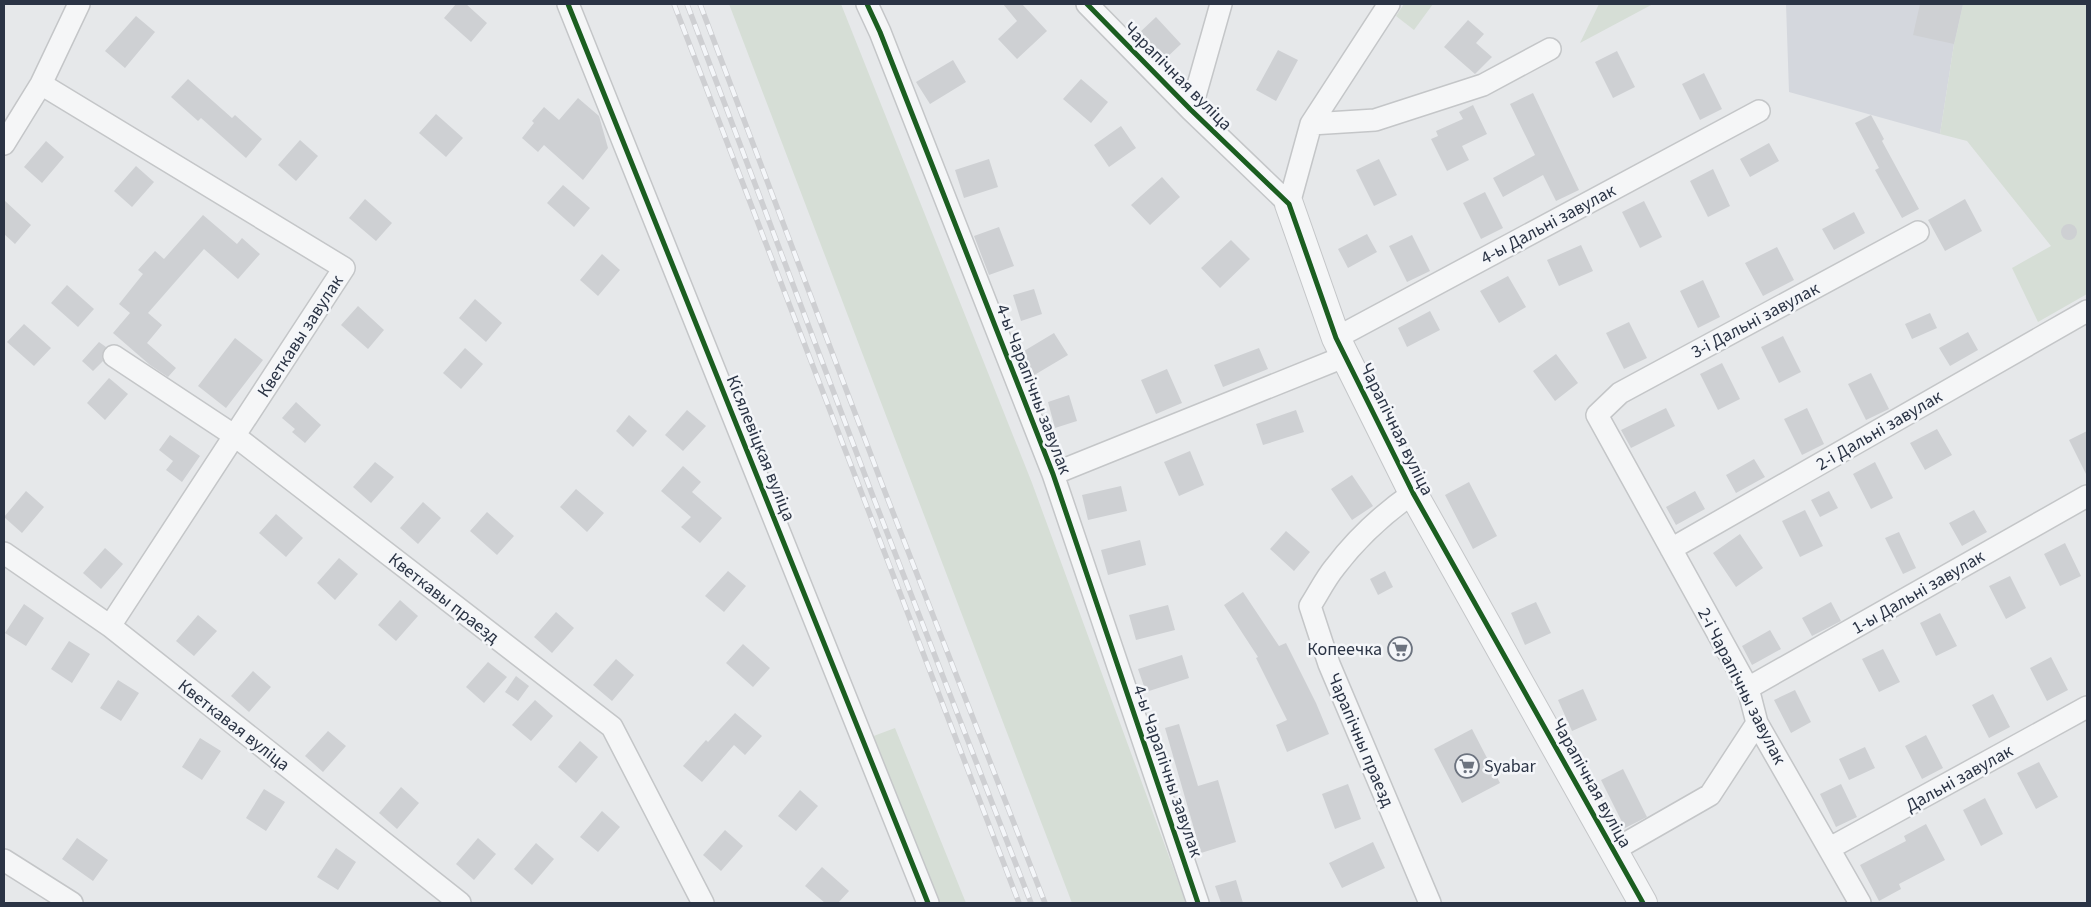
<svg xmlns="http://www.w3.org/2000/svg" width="2091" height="907" font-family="'Source Sans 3',sans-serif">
<rect width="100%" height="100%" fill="#e6e8ea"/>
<path fill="#d4d7dd" d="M 1786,4 L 1963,4 L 1954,44 L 1940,134 L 1789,92 Z"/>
<path fill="#d6ded6" d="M 729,4 L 841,4 L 1032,483 L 1186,903 L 1072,903 Z
M 1404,4 L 1433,4 L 1414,30 L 1396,16 Z
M 1599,4 L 1653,4 L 1580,43 Z
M 1963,4 L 2087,4 L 2087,294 L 2038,322 L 2012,268 L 2051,246 L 1967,141 L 1940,134 L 1954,44 Z
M 895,728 L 966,903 L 940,903 L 871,737 Z"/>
<path fill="#ced0d3" d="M 456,4 L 466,4 L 487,23 L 471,42 L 444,18 Z
M 1003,4 L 1022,4 L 1047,31 L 1017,59 L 998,39 L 1017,21 Z
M 1920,4 L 1963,4 L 1954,44 L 1913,35 Z
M 136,16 L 155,32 L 125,68 L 105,51 Z
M 1156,17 L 1181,44 L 1163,61 L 1138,34 Z
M 1468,20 L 1484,34 L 1476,43 L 1492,57 L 1475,74 L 1444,47 Z
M 1278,50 L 1298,60 L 1276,101 L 1256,90 Z
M 1617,51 L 1635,87 L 1613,98 L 1595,62 Z
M 953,60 L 966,82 L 930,104 L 916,82 Z
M 1704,73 L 1722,109 L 1700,120 L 1682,84 Z
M 188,79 L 232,118 L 235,115 L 262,139 L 246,158 L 201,118 L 198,121 L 171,97 Z
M 1081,79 L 1108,102 L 1091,123 L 1063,99 Z
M 1533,93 L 1579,190 L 1556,201 L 1543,175 L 1503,197 L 1493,178 L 1535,155 L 1510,104 Z
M 578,98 L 599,116 L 608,148 L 583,180 L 544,145 L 538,152 L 522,138 L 534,123 L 532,121 L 544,107 L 559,120 Z
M 1473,105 L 1487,134 L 1462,146 L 1469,160 L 1447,171 L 1431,139 L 1438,136 L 1436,131 L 1463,119 L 1459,112 Z
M 436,114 L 463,138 L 446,157 L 419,133 Z
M 1871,115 L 1884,139 L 1882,141 L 1919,209 L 1902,218 L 1875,170 L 1879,168 L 1855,123 Z
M 1121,126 L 1136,148 L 1109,167 L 1094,145 Z
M 300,140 L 318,156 L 296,181 L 278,165 Z
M 46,141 L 64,157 L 42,183 L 24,167 Z
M 1769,143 L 1779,161 L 1750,177 L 1740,159 Z
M 989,159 L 998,187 L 964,198 L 955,170 Z
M 1379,159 L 1397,195 L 1374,206 L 1356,170 Z
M 136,166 L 154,182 L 132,207 L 114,191 Z
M 1713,169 L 1730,206 L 1708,217 L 1690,181 Z
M 1162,177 L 1180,197 L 1150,225 L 1131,205 Z
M 563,185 L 590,208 L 574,227 L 547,203 Z
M 1485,192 L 1503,228 L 1481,239 L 1463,203 Z
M 365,199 L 392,223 L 376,241 L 349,218 Z
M 1965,199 L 1982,231 L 1945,251 L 1928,220 Z
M 4,200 L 31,225 L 15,244 L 4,234 Z
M 1644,201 L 1662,237 L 1640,248 L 1622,212 Z
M 1854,212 L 1865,233 L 1834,250 L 1822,229 Z
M 203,215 L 237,244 L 242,238 L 260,254 L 238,279 L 204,249 L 148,313 L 162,325 L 147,343 L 176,368 L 168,377 L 150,365 L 113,333 L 130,313 L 119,304 L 143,274 L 138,270 L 155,251 L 164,259 Z
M2061 232a8 8 0 1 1 16 0a8 8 0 1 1-16 0Z
M 999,227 L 1014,266 L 989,275 L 974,236 Z
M 1367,234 L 1377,252 L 1348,268 L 1338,249 Z
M 1412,235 L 1430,271 L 1407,282 L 1389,246 Z
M 1231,240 L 1250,259 L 1220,288 L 1201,268 Z
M 1581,245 L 1593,271 L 1559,286 L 1547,260 Z
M 1777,247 L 1794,280 L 1763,296 L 1745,263 Z
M 602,254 L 620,270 L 598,296 L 580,280 Z
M 1508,276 L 1526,307 L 1499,323 L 1480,291 Z
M 1703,280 L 1720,317 L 1698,328 L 1680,291 Z
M 67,285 L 94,309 L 78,327 L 51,303 Z
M 1034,289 L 1042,314 L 1021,321 L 1013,295 Z
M 475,299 L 502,323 L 486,342 L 459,318 Z
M 358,306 L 384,330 L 368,349 L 341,325 Z
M 1430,311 L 1440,330 L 1407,347 L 1398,328 Z
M 1930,313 L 1937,328 L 1912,339 L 1905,324 Z
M 1629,322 L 1647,358 L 1624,369 L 1606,333 Z
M 24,324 L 51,348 L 34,366 L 7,342 Z
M 1968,332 L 1978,350 L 1950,366 L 1939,348 Z
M 1054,333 L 1068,355 L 1031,377 L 1019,354 Z
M 1783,336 L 1801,372 L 1779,383 L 1761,347 Z
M 235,338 L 263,360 L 226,408 L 198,386 Z
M 99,342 L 106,347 L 102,355 L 103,361 L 93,371 L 82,361 Z
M 465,348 L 483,364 L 461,389 L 443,373 Z
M 1259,348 L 1268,369 L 1223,387 L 1214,365 Z
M 1556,354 L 1578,383 L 1555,401 L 1533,371 Z
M 1722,363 L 1740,399 L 1718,410 L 1700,374 Z
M 1167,369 L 1182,403 L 1156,414 L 1141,380 Z
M 1871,373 L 1889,409 L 1866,420 L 1848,384 Z
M 109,378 L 128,394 L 105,420 L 87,403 Z
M 1069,395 L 1077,421 L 1055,428 L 1048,402 Z
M 296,402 L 321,425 L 305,443 L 292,432 L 295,429 L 282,418 Z
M 1666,408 L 1675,426 L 1631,448 L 1621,430 Z
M 1807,408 L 1824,444 L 1802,455 L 1784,419 Z
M 687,410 L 706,426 L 683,451 L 665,435 Z
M 1296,410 L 1304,432 L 1263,445 L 1256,424 Z
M 629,415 L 647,431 L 633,447 L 616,431 Z
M 1937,429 L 1952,455 L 1925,470 L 1910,443 Z
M 2087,431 L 2087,476 L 2069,440 Z
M 170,435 L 200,456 L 182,482 L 166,470 L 173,461 L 159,450 Z
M 1190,451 L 1204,485 L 1179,496 L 1164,462 Z
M 1754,459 L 1765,477 L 1736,493 L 1726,475 Z
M 375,462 L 394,477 L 371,503 L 353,487 Z
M 1875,462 L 1893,498 L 1871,509 L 1853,474 Z
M 683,466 L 701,482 L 692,492 L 722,518 L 700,543 L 681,527 L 691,517 L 661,491 Z
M 1352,475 L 1373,506 L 1352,520 L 1331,489 Z
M 1469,482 L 1497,536 L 1473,549 L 1445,495 Z
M 1121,486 L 1127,511 L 1088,520 L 1082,495 Z
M 576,489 L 604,513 L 587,532 L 560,507 Z
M 26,491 L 44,507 L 22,533 L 4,517 Z
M 1695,491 L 1705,509 L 1676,525 L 1666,507 Z
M 1829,491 L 1838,508 L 1820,517 L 1811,500 Z
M 423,502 L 441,518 L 418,544 L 400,528 Z
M 1805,510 L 1823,546 L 1800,557 L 1782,521 Z
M 1974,510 L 1987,532 L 1962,546 L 1949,523 Z
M 487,512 L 514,536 L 497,555 L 470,531 Z
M 276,514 L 303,538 L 286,557 L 259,533 Z
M 1286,531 L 1310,552 L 1294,571 L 1270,549 Z
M 1899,532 L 1916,568 L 1903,574 L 1885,538 Z
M 1740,534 L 1763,568 L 1736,587 L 1713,553 Z
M 1140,540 L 1146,565 L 1108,575 L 1101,550 Z
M 2065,543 L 2081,576 L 2060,586 L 2044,554 Z
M 105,548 L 123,564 L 101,589 L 83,573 Z
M 339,558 L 358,574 L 335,600 L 317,583 Z
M 728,571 L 746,586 L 724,612 L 705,596 Z
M 1385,571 L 1393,587 L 1378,595 L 1370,579 Z
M 2010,576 L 2026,608 L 2006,619 L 1989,586 Z
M 1243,592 L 1279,646 L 1286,643 L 1316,703 L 1329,734 L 1287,752 L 1276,725 L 1287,720 L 1256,658 L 1258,657 L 1224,605 Z
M 400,600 L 418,616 L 396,641 L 378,625 Z
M 1536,602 L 1551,633 L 1525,645 L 1511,613 Z
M 1831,602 L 1841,621 L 1812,636 L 1802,618 Z
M 24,604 L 44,618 L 26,646 L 5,633 Z
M 1168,605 L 1175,630 L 1136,640 L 1129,615 Z
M 556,612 L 574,628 L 552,653 L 534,637 Z
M 1940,613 L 1957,646 L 1936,656 L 1920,623 Z
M 198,615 L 217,631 L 194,656 L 176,641 Z
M 1770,630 L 1781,649 L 1752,665 L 1742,646 Z
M 69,641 L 90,654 L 72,683 L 51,669 Z
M 743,644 L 770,668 L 753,687 L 726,663 Z
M 1883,649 L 1900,682 L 1879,692 L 1862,659 Z
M 1182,655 L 1189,678 L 1146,692 L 1138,669 Z
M 2051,657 L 2068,690 L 2047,701 L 2030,668 Z
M 616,659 L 634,675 L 612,701 L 593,685 Z
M 488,662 L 507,677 L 484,703 L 466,687 Z
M 253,671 L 271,687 L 249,712 L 231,696 Z
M 516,676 L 529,686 L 518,701 L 505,692 Z
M 118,680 L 139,693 L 121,721 L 100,708 Z
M 1583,689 L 1597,720 L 1572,731 L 1558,700 Z
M 1795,690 L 1811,722 L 1791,733 L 1774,700 Z
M 1993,694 L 2010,727 L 1989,738 L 1972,705 Z
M 535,700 L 553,716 L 531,741 L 512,725 Z
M 735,713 L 762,736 L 745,755 L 734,745 L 702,782 L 683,766 L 706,740 L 708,742 Z
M 1179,724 L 1198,786 L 1218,780 L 1236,842 L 1201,853 L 1165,728 Z
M 1472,729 L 1500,783 L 1462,803 L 1434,749 Z
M 328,731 L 346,746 L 323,772 L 305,756 Z
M 1926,735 L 1943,768 L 1922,779 L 1905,746 Z
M 200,738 L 221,751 L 202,780 L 182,767 Z
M 580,741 L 598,757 L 576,783 L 558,767 Z
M 1865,747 L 1875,768 L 1849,780 L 1839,759 Z
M 2039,762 L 2058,797 L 2036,809 L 2017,773 Z
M 1623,769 L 1647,817 L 1625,828 L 1601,780 Z
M 1348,784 L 1361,819 L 1335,829 L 1322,794 Z
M 1841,784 L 1857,817 L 1836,827 L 1820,794 Z
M 401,787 L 419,803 L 397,829 L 379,813 Z
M 264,789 L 285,802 L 266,831 L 246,818 Z
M 800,790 L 818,806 L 796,831 L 778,816 Z
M 1985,798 L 2003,834 L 1981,846 L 1963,810 Z
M 602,811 L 620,827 L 598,852 L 580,837 Z
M 1926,824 L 1945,860 L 1899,884 L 1901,889 L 1879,901 L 1860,865 L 1906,841 L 1904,836 Z
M 725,830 L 743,846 L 721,871 L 703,855 Z
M 77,838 L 108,860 L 93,881 L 62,859 Z
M 478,838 L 496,854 L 474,880 L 456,864 Z
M 1373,842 L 1385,868 L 1342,888 L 1329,863 Z
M 536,843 L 554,859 L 532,885 L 514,869 Z
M 336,848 L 356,862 L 338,890 L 317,877 Z
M 822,867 L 849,891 L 838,903 L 825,903 L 805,886 Z
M 1236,880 L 1243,903 L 1221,903 L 1215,886 Z"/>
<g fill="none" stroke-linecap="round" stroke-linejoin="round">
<g stroke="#c4c6c8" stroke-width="24">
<path id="minor" d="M 568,4 L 928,903
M 867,4 L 880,32 L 1053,474 L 1198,903
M 1087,4 L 1191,110 L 1289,204 L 1311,124 L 1389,4
M 41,84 L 344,268 L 110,626
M 1191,110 L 1221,4
M 1311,124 L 1375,120 L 1483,85 L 1550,49
M 4,144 L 41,84 L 79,4
M 1336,338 L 1759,111
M 114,356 L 235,436 L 612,727 L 703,903
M 1053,474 L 1346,356
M 1413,493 C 1383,514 1357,538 1335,567 C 1325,579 1318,594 1310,606 L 1329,664 L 1430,903
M 1671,549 L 2087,311
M 4,553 L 110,626 L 460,903
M 1748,688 L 2087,496
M 1830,848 L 2087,707
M 1614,850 L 1710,795 L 1757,723
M 4,860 L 72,903
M 1860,903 L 1757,723 L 1748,688 L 1597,415 L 1620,393 L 1918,232"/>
</g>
<g stroke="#c4c6c8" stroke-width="30">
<path id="tertiary" d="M 1289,204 L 1336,338 L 1413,493 L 1643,903"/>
</g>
<use href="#minor" stroke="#f5f6f7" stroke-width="21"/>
<use href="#tertiary" stroke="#f5f6f7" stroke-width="28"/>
<g stroke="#cecfd2" stroke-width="5.5">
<path id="rail" d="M 674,4 L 1019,903
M 687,4 L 874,499 L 1031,903
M 700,4 L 885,492 L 1045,903"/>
</g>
<use href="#rail" stroke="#f4f6f9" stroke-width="4" stroke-dasharray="11" stroke-linecap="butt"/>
<g stroke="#f4f6f9" stroke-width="8">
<path id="cycleway" d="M 568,4 L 928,903
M 867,4 L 880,32 L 1053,474 L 1198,903
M 1087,4 L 1191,110 L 1289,204 L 1336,338 L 1413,493 L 1643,903"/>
</g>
<use href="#cycleway" stroke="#1b5e20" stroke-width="5"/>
</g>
<defs>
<g id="supermarket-ring" transform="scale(1.25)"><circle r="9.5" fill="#f4f6f9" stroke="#6c737f" stroke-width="1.5"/><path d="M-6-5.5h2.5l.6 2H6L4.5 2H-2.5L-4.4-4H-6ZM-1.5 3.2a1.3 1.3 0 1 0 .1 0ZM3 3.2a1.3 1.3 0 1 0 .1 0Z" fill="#6c737f"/></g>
</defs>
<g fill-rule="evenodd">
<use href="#supermarket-ring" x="1400" y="649"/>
<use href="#supermarket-ring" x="1467" y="766"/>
</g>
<g text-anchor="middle" stroke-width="5" stroke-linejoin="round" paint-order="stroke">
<g font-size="18" fill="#2b3445" stroke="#f4f6f9">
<text transform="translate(1178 76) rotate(45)" y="6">Чарапічная вуліца</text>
<text transform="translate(1548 224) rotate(-28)" y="6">4-ы Дальні завулак</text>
<text transform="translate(1755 320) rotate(-28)" y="6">3-і Дальні завулак</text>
<text transform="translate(300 336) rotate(-57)" y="6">Кветкавы завулак</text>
<text transform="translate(1034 389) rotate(69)" y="6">4-ы Чарапічны завулак</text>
<text transform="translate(1397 429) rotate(64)" y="6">Чарапічная вуліца</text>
<text transform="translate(1879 430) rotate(-30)" y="6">2-і Дальні завулак</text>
<text transform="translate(761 448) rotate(68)" y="6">Кісялевіцкая вуліца</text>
<text transform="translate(1918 592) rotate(-30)" y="6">1-ы Дальні завулак</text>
<text transform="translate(444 598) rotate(38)" y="6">Кветкавы праезд</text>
<text transform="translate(1742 686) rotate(63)" y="6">2-і Чарапічны завулак</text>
<text transform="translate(234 725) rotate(38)" y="6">Кветкавая вуліца</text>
<text transform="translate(1361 740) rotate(67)" y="6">Чарапічны праезд</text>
<text transform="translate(1168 771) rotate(71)" y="6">4-ы Чарапічны завулак</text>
<text transform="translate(1959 778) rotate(-29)" y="6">Дальні завулак</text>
<text transform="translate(1592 783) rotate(61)" y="6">Чарапічная вуліца</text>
</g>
<g font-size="18" fill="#2b3445" stroke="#f4f6f9" text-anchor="end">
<text x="1382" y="655">Копеечка</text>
<text x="1484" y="772" text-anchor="start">Syabar</text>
</g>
</g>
<rect width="2091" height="907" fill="none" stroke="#2b3445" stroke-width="10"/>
</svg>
